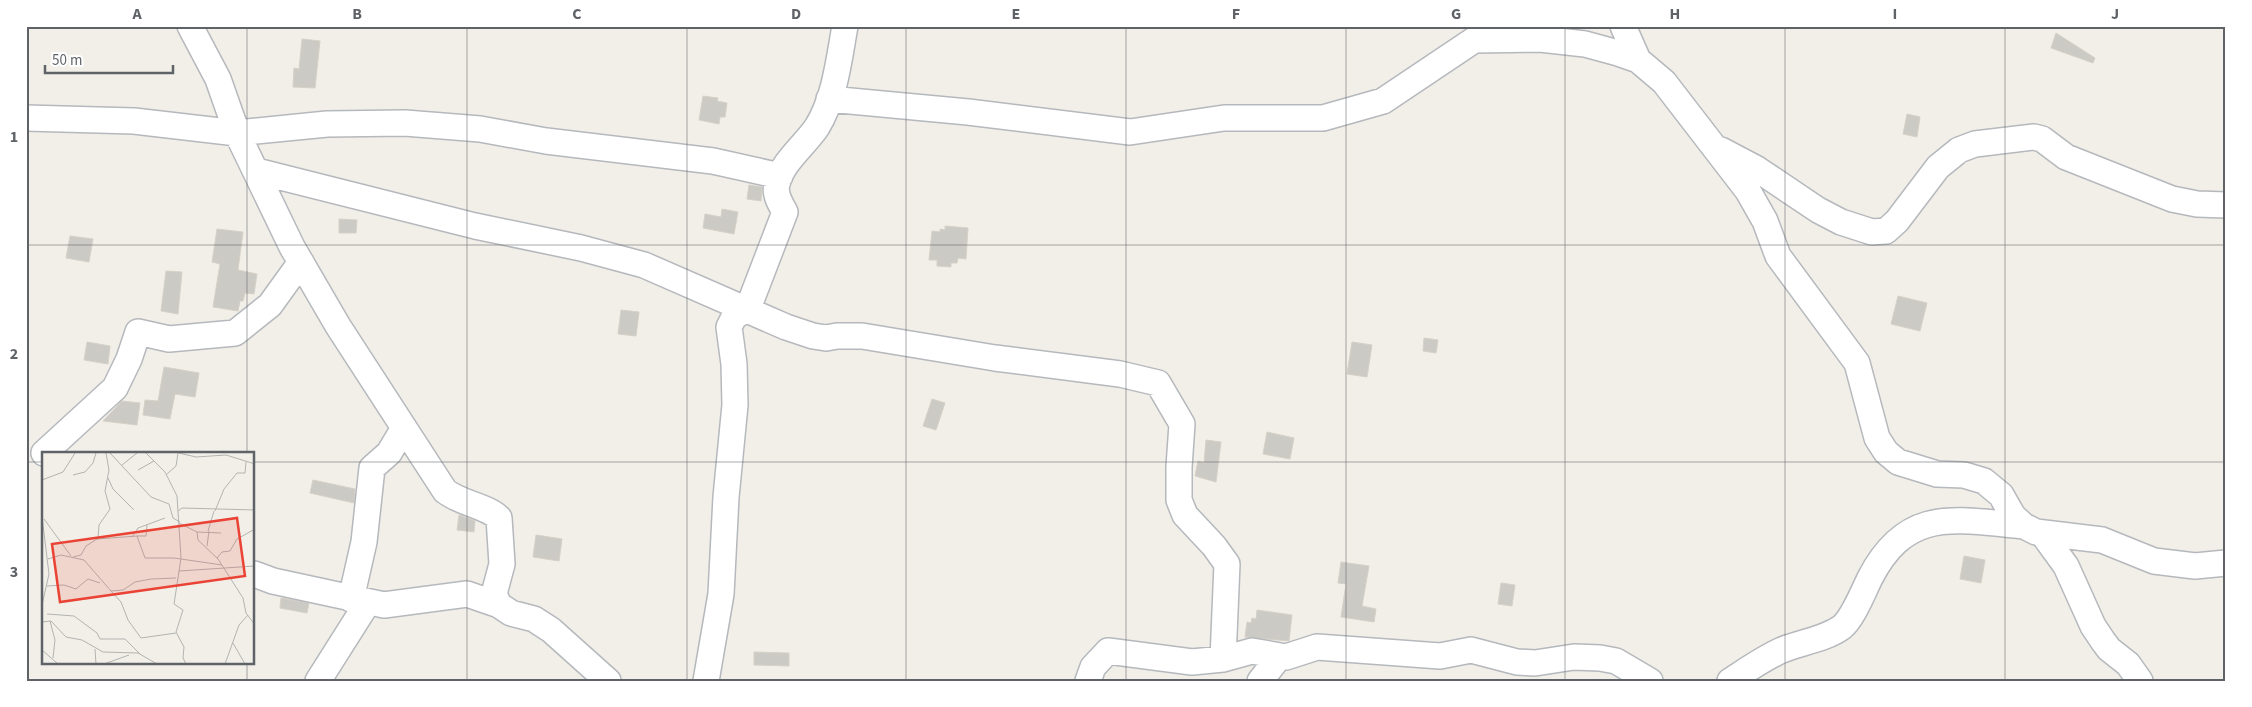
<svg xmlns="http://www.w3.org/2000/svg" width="2252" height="707" font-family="'Source Sans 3',sans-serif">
<rect width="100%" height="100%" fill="#f1efe8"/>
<path fill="#cccac5" stroke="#d6d1c6" d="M 2056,33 L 2095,58 L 2093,63 L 2051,48 Z
M 302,39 L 320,41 L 315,88 L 293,87 L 294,68 L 299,69 Z
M 703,96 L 718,98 L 717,101 L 727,103 L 725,117 L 720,117 L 719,124 L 699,120 Z
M 1907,114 L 1920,117 L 1917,137 L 1903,134 Z
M 749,185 L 762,187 L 761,201 L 747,199 Z
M 722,209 L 738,212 L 734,234 L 703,228 L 705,214 L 721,217 Z
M 339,219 L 357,220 L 356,233 L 339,233 Z
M 945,226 L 968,228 L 966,259 L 958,258 L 957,263 L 951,263 L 951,267 L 937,266 L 937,260 L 929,260 L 932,231 L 940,232 L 940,229 L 945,230 Z
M 217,229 L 243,232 L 238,270 L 257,274 L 254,294 L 245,293 L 243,301 L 240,301 L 238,311 L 213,307 L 220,264 L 212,262 Z
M 70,236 L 93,239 L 89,262 L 66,258 Z
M 166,271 L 182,272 L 178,314 L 161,311 Z
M 1898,296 L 1927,303 L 1920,331 L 1891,324 Z
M 621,310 L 639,312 L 636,336 L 618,334 Z
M 1424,338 L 1438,340 L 1436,353 L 1423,351 Z
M 87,342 L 110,346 L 108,364 L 84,360 Z
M 1352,342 L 1372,345 L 1367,377 L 1347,374 Z
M 164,367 L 199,373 L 195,397 L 175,394 L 170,419 L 143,415 L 145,400 L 158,401 Z
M 932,399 L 945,403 L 936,430 L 923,426 Z
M 122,401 L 140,403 L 137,425 L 103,421 Z
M 1267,432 L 1294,438 L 1290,459 L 1263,454 Z
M 1206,440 L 1221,442 L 1216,482 L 1195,476 L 1198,461 L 1204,463 Z
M 313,480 L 355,489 L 354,503 L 310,493 Z
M 459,515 L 475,521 L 474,532 L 457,530 Z
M 536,535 L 562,539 L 559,561 L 533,557 Z
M 1964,556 L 1985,560 L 1981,583 L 1960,579 Z
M 1341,562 L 1369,566 L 1362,606 L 1376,609 L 1374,622 L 1341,617 L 1346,584 L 1338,583 Z
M 1501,583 L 1515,585 L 1512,606 L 1498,604 Z
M 281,598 L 309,603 L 307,613 L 280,608 Z
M 1257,610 L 1292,615 L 1289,641 L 1245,637 L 1247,622 L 1251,623 L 1252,618 L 1256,619 Z
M 754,652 L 789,653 L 789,666 L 754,665 Z"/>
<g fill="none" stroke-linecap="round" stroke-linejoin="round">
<g stroke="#b5b8bc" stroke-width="28">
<path id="minor" d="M 190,26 L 218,79 L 237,133 L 292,247 L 338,326 L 445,491 C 462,504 487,506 499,518 L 502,564 L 494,594 L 499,605 L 511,613 L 534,619 L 551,630 L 608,681
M 1623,26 L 1638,60
M 829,99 L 968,112 L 1130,132 L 1224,118 L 1323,118 L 1383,101 L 1474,40 L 1540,39 L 1585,44 L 1618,53 L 1638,60 L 1664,82 L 1748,191 L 1765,221 L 1778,256 L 1857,363 L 1877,438 L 1886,452 L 1898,462 L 1937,474 L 1964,475 L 1984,481 L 2001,495 L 2013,516 L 2024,526 L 2036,532 L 2102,540 L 2154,561 L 2195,566 L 2226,563
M 26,118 L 134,121 L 237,133 L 327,124 L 405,123 L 480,129 L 546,141 L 713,161 L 780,176
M 1721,150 L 1757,169 L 1818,210 L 1841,222 L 1872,232 L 1886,231 L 1897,221 L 1938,167 L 1959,150 L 1975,144 L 2034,137 L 2042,139 L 2066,157 L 2172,199 L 2197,204 L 2226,205
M 257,171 L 475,226 L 581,248 L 644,265 L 786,327 L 813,336 L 826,338 L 837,336 L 862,336 L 995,358 L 1120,374 L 1158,383 L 1182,424 L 1179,467 L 1179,500 L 1185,515 L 1214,546 L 1227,564 L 1223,659 L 1252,651 L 1286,657 L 1317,647 L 1440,656 L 1471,650 L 1517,662 L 1535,663 L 1574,657 L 1600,658 L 1616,661 L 1650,681
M 44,453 L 115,388 L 129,359 L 138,332 L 169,339 L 235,333 L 270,305 L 301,262
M 2042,533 L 2066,566 L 2093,626 L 2103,641 L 2109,649 L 2128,664 L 2140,681
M 254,574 L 273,581 L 384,605 L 467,594 L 499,605
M 351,599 L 364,542 L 372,468 L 389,453 L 404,428
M 318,681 L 368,602
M 706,681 L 721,594 L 726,497 L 735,405 L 734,364 L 729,327 L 734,317 L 748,308 L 752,298 L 785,212 C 780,203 774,194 777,184 C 782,162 805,145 817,127 C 835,98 839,59 845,26
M 1088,681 L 1093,667 L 1108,651 L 1192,662 L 1223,659
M 1260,681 L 1280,656
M 1730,681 C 1747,670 1764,658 1782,650 C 1802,642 1826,639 1842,627 C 1853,618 1864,590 1870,578 C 1907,506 1955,520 2024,526"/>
</g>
<use href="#minor" stroke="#fff" stroke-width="25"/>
</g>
<path fill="none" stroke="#5f6368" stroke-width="1" stroke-opacity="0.55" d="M 247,26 L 247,453M 467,26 L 467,681M 687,26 L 687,681M 906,26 L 906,681M 1126,26 L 1126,681M 1346,26 L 1346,681M 1565,26 L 1565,681M 1785,26 L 1785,681M 2005,26 L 2005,681M 26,245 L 2226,245M 26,462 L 44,462M 254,462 L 2226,462M 247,663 L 247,681"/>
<g transform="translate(42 452)">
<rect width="212" height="212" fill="#f1efe8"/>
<path fill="none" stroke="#b3b3b1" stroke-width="1" d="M 68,1 L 109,45 L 127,52 L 131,66 L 138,70M 104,1 L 123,20 L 135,44 L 139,106 L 132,152 L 141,158 L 134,180 L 142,195 L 141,206 L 144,212M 137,1 L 154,5 L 184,3 L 213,12M 80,13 L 95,1M 96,18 L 112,9M 125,22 L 134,14 L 136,1M 31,23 L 43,20 L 51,11 L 54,1M 66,26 L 71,37 L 92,58M 0,28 L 21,20 L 33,1M 136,59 L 140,56 L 213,58M 173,59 L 182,37 L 195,21 L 203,21 L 204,10M 0,65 L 7,122 L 0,153M 2,67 L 29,104M 137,71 L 155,80 L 156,88 L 176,107 L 201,146 L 204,161 L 213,173M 166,79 L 172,59M 155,80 L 179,81M 95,84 L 104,84 L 105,73M 90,85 L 96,76 L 123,66M 56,87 L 57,73 L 68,57 L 63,39 L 67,18 L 64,1M 165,94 L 167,79M 31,105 L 39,103 L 44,94 L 55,87 L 95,84 L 103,106 L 132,106 L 180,113M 175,106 L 180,100 L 188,99 L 195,87 L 213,77M 6,107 L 19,103 L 42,108 L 69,139 L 81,138 L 93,130 L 109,127 L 134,126M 137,119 L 213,114M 5,134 L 22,133 L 34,137 L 46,127 L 58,131M 68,138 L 79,150 L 86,168 L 99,186 L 134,181M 5,162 L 32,164 L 55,181 L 58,187 L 83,187 L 98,202M 8,169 L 13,188 L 11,206M 0,170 L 9,169 L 24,185 L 40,188 L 61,200 L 96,201 L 115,212M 191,191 L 203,212M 53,197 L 54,212M 0,198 L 16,212M 62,212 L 87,203M 183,212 L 197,173 L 206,163"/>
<path fill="#ea4335" fill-opacity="0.15" stroke="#ea4335" stroke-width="2.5" d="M 195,66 L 203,124 L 18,150 L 10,92 Z"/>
<rect width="212" height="212" fill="none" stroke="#5f6368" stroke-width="2.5"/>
</g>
<rect width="2252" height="707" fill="none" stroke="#ffffff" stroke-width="55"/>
<path d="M45 65v8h128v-8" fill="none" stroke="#5f6368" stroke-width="2.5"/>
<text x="52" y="65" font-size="15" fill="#5f6368" stroke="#ffffff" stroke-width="4" paint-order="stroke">50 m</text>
<rect x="28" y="28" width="2196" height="652" fill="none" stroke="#5f6368" stroke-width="2"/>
<g font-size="16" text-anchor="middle" font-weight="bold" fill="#5f6368">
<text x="137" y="19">A</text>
<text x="357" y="19">B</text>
<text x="577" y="19">C</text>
<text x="796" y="19">D</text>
<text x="1016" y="19">E</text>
<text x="1236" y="19">F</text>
<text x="1456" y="19">G</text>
<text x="1675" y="19">H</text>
<text x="1895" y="19">I</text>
<text x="2115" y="19">J</text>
<text x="14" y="142">1</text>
<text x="14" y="359">2</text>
<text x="14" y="577">3</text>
</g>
</svg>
